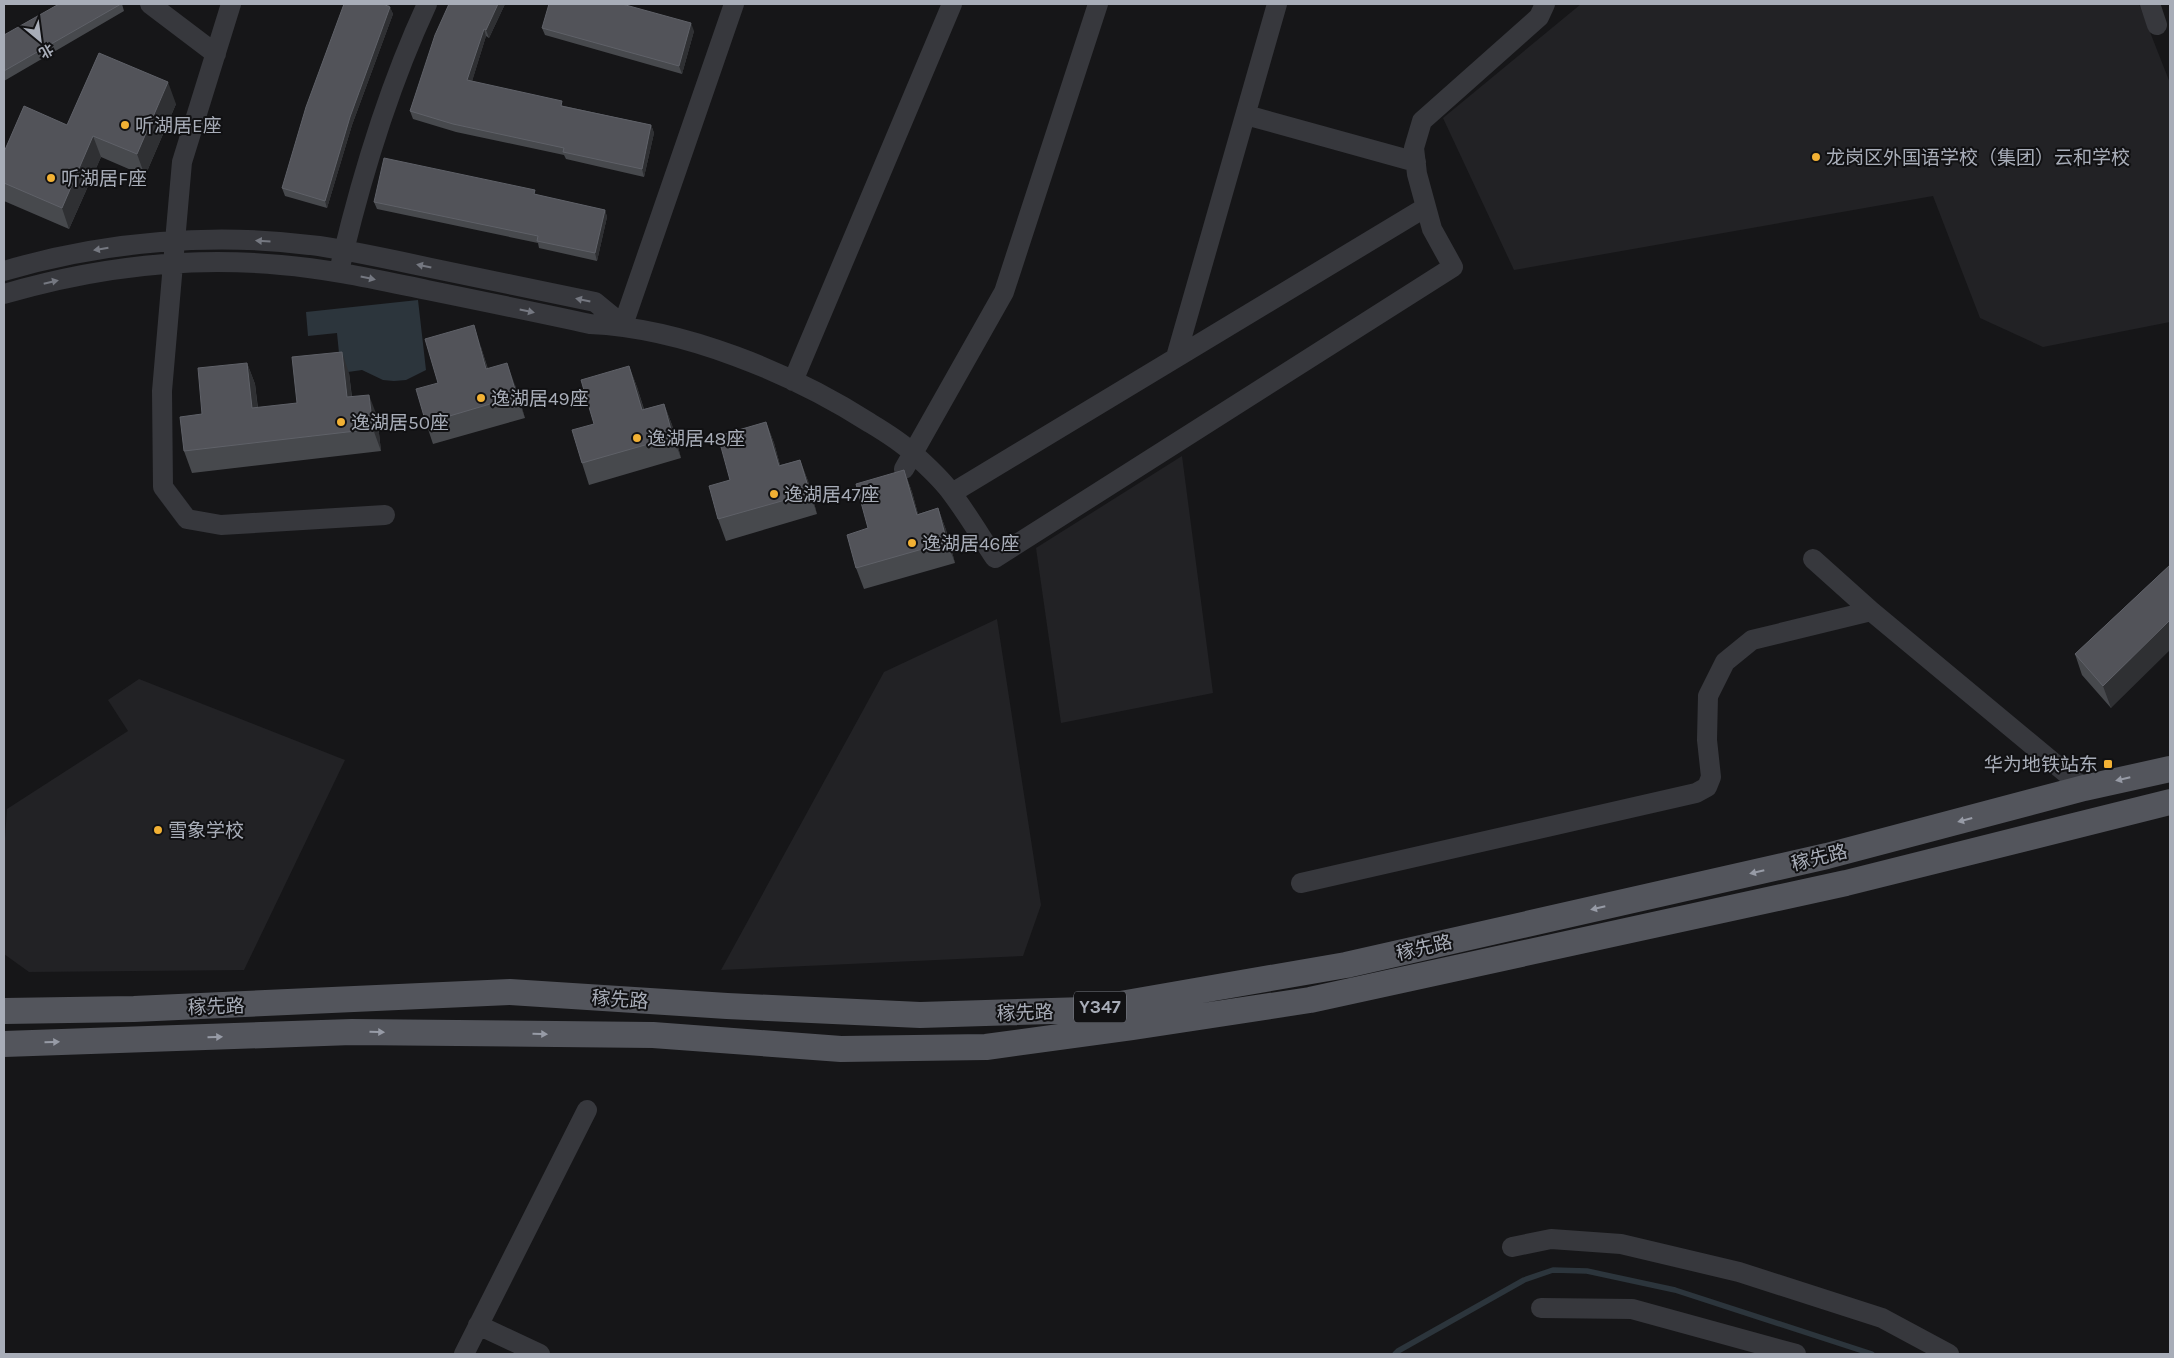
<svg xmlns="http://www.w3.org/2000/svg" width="2174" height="1358" font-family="Karla,'Noto Sans SC',sans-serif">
<rect width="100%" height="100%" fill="#161618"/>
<path fill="#222225" d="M 1581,4 L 2139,4 L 2170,83 L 2170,322 L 2043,347 L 1980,318 L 1933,196 L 1514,270 L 1443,118 Z
M 1182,456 L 1213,693 L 1061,723 L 1036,548 Z
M 997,619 L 1041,905 L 1023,956 L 721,970 L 884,672 Z
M 139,679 L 345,760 L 244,970 L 29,972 L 4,954 L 4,852 L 7,809 L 128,731 L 108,700 Z"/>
<path fill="#2c353c" d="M 418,300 L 426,370 L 406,380 L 394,381 L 383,380 L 362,370 L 341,373 L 337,333 L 308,336 L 306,312 Z"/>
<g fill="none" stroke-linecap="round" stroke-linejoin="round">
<path stroke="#2c353c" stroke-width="5.5" d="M 1395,1354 L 1398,1351 L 1524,1280 L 1553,1270 L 1587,1271 L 1675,1290 L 1872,1354"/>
<path stroke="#37383d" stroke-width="20" d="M 150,4 L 216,54
M 231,4 L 182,162 L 173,264 L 162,391 L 163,487 L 187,519 L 221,525 L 385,515
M 2150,4 L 2157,25
M 1246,115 L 1416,162
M 341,263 C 362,174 389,86 427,4
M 4,271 C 105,241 215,232 319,246 C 357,252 394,260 431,268 C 486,279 540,291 595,302 L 623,325
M 4,294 C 93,268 188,256 281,265 C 330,269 378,280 427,290 C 481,301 535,312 590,324 C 683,328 792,373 870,423 C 885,432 901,442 914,454 C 927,466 943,480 953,495 C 968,515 981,537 995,558 L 1453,267 L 1432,229 L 1417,174 L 1414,148 L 1422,121 L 1539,17 L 1545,4
M 623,325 L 734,4
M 1176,357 L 1277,4
M 793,381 L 952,4
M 904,469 L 1004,292 L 1098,4
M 952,493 L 1426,207
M 1813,559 L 1871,611 L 2084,788
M 1301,883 L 1696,793 L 1707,787 L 1711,777 L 1707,740 L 1708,696 L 1725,662 L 1752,640 L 1871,611
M 1512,1247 L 1551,1239 L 1621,1244 L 1739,1272 L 1882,1318 L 1949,1354
M 1541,1308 L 1632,1309 L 1796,1354
M 478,1325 L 540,1354
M 464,1354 L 587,1110"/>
<path stroke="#53555c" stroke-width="26" d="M 4,1011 L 134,1009 L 510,992 L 727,1006 L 920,1015 L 1086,1010 L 1346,965 L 1827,856 L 2084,788 L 2170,769
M 4,1044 L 352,1032 L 653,1035 L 841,1049 L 986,1047 L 1132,1027 L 1310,1000 L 1846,883 L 2170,802"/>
</g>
<path fill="#47494d" d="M 122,4 L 124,11 L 4,81 L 4,35 Z
M 505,4 L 489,38 L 486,36 L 472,81 L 564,106 L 651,125 L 654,133 L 644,177 L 566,159 L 564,155 L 456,132 L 413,119 L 410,111 Z
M 389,6 L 393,14 L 352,125 L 327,208 L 285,196 L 282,188 Z
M 542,28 L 694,31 L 682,74 L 545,35 Z
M 176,104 L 145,176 L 101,157 L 69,229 L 4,201 L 4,152 L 67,125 Z
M 537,195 L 605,210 L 607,217 L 597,261 L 539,248 L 538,243 L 377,209 L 374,202 Z
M 481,347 L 488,369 L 515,385 L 525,418 L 433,444 L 426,423 L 438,383 Z
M 247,363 L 255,384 L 258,408 L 297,403 L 349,373 L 352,397 L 377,416 L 381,451 L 192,473 L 184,451 L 202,414 Z
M 629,366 L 637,387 L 644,409 L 664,404 L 672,425 L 681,458 L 589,485 L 582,463 L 594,424 Z
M 766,422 L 774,443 L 780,465 L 800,460 L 808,481 L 817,514 L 726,541 L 718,519 L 730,480 Z
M 904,470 L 912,492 L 918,514 L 938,508 L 946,530 L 955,563 L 864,589 L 856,568 L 868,528 Z
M 2170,565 L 2111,708 L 2082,675 L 2075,654 Z"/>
<path fill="#2f3033" d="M 383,4 L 390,4 L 386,12 Z
M 498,4 L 505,4 L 489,38 L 486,30 Z
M 390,7 L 393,14 L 352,125 L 327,208 L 325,201 L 350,117 Z
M 691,23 L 694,31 L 682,74 L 679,66 Z
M 484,29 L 486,36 L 470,88 L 467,80 Z
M 168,82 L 176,104 L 145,176 L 137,154 Z
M 651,125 L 654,133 L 644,177 L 642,169 Z
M 93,136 L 101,157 L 69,229 L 62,208 Z
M 605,210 L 607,217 L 597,261 L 595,253 Z
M 474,325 L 481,347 L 494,391 L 486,369 Z
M 342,352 L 349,373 L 354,419 L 347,397 Z
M 247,363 L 255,384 L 260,430 L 252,408 Z
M 507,363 L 515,385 L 525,418 L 517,396 Z
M 629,366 L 637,387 L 650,431 L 642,410 Z
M 369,395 L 377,416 L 381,451 L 373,429 Z
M 664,404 L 672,425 L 681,458 L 673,437 Z
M 766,422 L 774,443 L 786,487 L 779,466 Z
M 800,460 L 808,481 L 817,514 L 810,493 Z
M 904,470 L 912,492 L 924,536 L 917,515 Z
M 938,508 L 946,530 L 955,563 L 947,542 Z
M 2170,620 L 2170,650 L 2111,708 L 2103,686 Z"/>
<path fill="#525359" stroke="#5f6168" d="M 59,4 L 121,4 L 4,71 L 4,35 Z
M 344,4 L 383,4 L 390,7 L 350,117 L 325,201 L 282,188 L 306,107 Z
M 449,4 L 498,4 L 486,30 L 484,29 L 467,80 L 562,101 L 561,106 L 651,125 L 642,169 L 563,152 L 564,148 L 453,124 L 410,111 L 435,35 Z
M 549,4 L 622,4 L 691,23 L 679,66 L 542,28 Z
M 99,53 L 168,82 L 137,154 L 93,136 L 62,208 L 4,183 L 4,152 L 24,106 L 67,125 Z
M 384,158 L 535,190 L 534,194 L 605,210 L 595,253 L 537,241 L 538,236 L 374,202 Z
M 474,325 L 486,369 L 507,363 L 517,396 L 426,423 L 416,389 L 438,383 L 425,339 Z
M 342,352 L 347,397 L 369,395 L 373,429 L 184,451 L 180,417 L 202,414 L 198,368 L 247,363 L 252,408 L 297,403 L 292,357 Z
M 629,366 L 642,410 L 664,404 L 673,437 L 582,463 L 572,430 L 594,424 L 581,380 Z
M 766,422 L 779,466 L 800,460 L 810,493 L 718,519 L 709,486 L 730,480 L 718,436 Z
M 904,470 L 917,515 L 938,508 L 947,542 L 856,568 L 847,535 L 868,528 L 856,484 Z
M 2170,565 L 2170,620 L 2103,686 L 2075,654 Z"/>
<defs><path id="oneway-solid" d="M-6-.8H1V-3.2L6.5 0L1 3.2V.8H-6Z" transform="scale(1.25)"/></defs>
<g fill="#757881">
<use href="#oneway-solid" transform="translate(263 241) rotate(-176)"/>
<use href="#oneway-solid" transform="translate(101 249) rotate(171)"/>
<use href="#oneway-solid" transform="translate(424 266) rotate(-168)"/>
<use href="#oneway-solid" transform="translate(368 278) rotate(12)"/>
<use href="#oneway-solid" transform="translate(51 282) rotate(-13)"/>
<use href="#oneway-solid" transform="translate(583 300) rotate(-168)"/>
<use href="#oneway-solid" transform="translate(527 311) rotate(12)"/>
</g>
<g fill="#979ba6">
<use href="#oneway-solid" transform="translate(2123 779) rotate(167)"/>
<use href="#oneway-solid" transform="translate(1965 820) rotate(165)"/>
<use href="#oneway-solid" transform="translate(1757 872) rotate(167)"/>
<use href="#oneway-solid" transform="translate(1598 908) rotate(167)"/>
<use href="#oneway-solid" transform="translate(377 1032) rotate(1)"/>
<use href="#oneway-solid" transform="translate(540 1034) rotate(1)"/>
<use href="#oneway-solid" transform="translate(215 1037) rotate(-2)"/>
<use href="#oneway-solid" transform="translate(52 1042) rotate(-2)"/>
</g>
<g fill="#f2b134" stroke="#111113" stroke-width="2">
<circle cx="125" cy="125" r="5"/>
<circle cx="1816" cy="157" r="5"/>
<circle cx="51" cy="178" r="5"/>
<circle cx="481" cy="398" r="5"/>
<circle cx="341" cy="422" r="5"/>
<circle cx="637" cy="438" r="5"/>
<circle cx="774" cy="494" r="5"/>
<circle cx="912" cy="543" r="5"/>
<rect x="2103" y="759" width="10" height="10" rx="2.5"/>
<circle cx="158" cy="830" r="5"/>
</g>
<g text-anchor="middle" stroke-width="4" stroke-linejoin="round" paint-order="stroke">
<rect fill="#111113" stroke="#7b7e86" stroke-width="1" x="1074" y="991.5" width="52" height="31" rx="4"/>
<g font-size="18" font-weight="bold" fill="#a8adb8">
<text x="1100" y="1013">Y347</text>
</g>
<g font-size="19" fill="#a8adb8" stroke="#111113" text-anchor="start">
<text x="135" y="132">听湖居E座</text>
<text x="1826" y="164">龙岗区外国语学校（集团）云和学校</text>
<text x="61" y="185">听湖居F座</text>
<text x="491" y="405">逸湖居49座</text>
<text x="351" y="429">逸湖居50座</text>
<text x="647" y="445">逸湖居48座</text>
<text x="784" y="501">逸湖居47座</text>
<text x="922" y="550">逸湖居46座</text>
<text x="2098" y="771" text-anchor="end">华为地铁站东</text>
<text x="168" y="837">雪象学校</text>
</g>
<g font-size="19" fill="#a8adb8" stroke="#111113">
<text transform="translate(1819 857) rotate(-14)" y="7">稼先路</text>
<text transform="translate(1424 947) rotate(-13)" y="7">稼先路</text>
<text transform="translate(620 999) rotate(4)" y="7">稼先路</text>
<text transform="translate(216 1006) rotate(-2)" y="7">稼先路</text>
<text transform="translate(1025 1012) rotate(-2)" y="7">稼先路</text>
</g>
</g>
<rect width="2174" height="1358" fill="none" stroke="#a8adb8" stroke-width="10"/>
<g transform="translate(40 40) rotate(151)" stroke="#111113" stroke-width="4" paint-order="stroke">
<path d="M0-4L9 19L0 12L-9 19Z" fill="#a8adb8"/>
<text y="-8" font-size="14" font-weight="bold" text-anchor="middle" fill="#a8adb8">北</text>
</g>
</svg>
